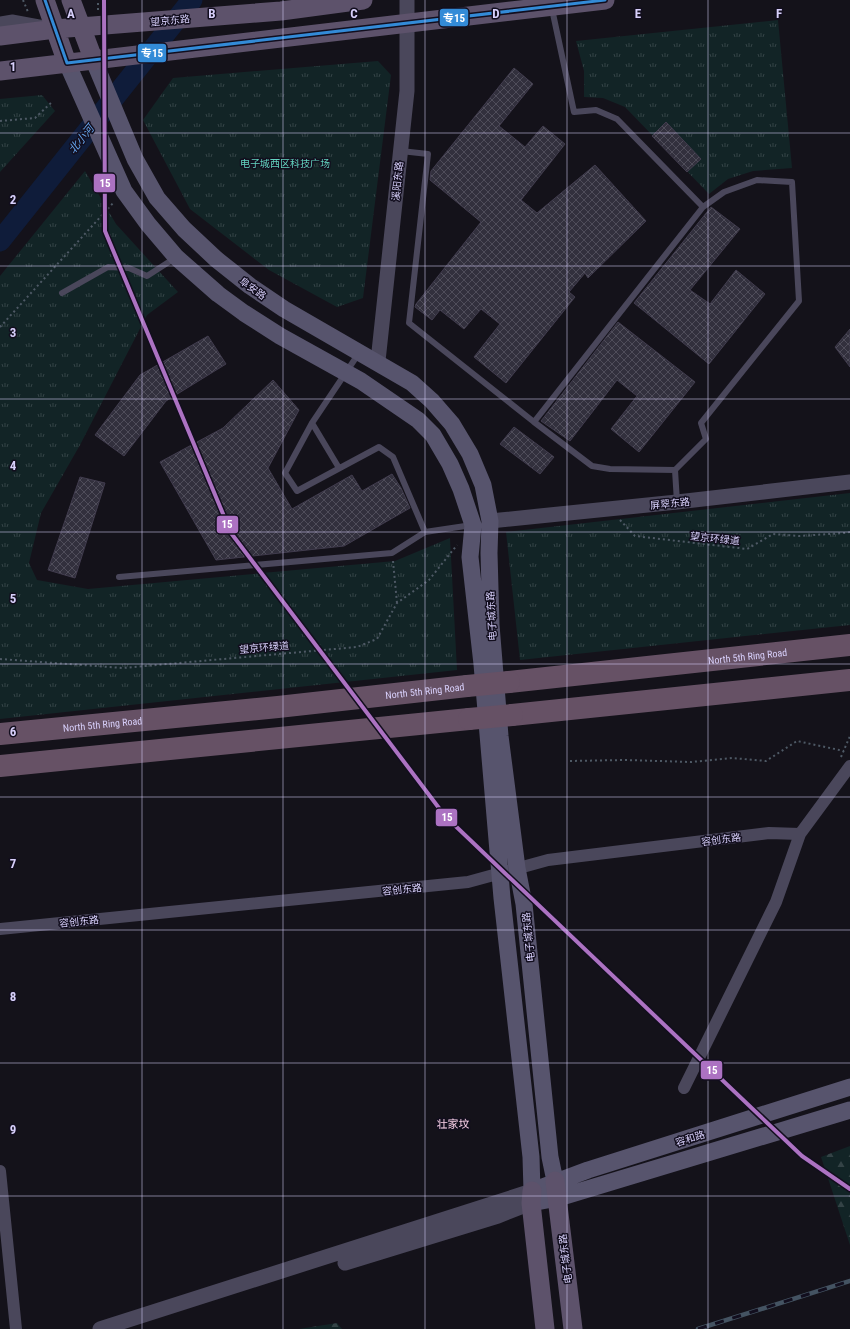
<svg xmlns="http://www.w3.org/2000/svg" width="850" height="1329" font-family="'Roboto Condensed','Noto Sans SC',sans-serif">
<defs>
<pattern id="forest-firs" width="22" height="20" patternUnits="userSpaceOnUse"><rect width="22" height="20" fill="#122426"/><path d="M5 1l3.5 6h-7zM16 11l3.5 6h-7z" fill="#344346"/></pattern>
<pattern id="park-tufts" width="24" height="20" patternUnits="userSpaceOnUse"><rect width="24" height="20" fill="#122426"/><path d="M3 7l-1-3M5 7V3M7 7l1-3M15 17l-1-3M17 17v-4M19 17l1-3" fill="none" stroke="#344346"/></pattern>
<pattern id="building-cross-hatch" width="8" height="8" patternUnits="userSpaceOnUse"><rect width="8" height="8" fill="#32303d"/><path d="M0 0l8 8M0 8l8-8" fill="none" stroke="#4f4d5a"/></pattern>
</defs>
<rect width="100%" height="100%" fill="#14121a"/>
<path fill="url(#forest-firs)" d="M 850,1146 L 850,1245 L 821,1157 Z
M 337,1323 L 342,1329 L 299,1329 Z"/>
<path fill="url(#park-tufts)" d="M 778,20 L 792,168 L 753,171 L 728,179 L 709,194 L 625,107 L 603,98 L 584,97 L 584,71 L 576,41 Z
M 378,61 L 391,75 L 363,298 L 337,307 L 269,270 L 190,209 L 143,120 L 173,78 Z
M 42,95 L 55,111 L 0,172 L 0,99 Z
M 85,171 L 116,224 L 178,292 L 147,315 L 80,445 L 41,513 L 29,563 L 37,580 L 88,589 L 395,561 L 450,538 L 457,670 L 0,719 L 0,276 Z
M 850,493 L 850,625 L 520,660 L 506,532 Z"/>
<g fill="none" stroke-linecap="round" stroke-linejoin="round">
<path stroke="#0f1c3a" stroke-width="21" d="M 0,241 L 192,0"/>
</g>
<path fill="url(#building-cross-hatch)" stroke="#413c4e" d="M 514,68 L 533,84 L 499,126 L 525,147 L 543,126 L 565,144 L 521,200 L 537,213 L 595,165 L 646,221 L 588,278 L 585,273 L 569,292 L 575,297 L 506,383 L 474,357 L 500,324 L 481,309 L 464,329 L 440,310 L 432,320 L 415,307 L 416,304 L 481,222 L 430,180 L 431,171 Z
M 666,122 L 701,159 L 687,172 L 652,136 Z
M 711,207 L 740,229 L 690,290 L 710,304 L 736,270 L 765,294 L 709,364 L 634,303 Z
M 618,322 L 695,382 L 639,452 L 611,429 L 637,396 L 617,380 L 570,441 L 541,421 Z
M 850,329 L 850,367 L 835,347 Z
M 208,336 L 226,364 L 166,401 L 124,456 L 95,435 L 140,375 Z
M 273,380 L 299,410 L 268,468 L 292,509 L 352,475 L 362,491 L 392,474 L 401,488 L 410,508 L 344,546 L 216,560 L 160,462 L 223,428 Z
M 514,427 L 554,457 L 540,474 L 500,444 Z
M 80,477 L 105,483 L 75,578 L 48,570 Z"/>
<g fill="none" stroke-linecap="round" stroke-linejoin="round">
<path stroke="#4e5965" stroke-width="2" stroke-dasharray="2 3" stroke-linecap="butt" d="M 23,0 L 28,12
M 98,10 L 98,0
M 0,121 L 35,118 L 53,101
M 0,327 L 114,202
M 620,520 L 635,536 L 747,549 L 773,534 L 799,536 L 845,533 L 850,532
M 393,561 L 397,603
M 0,659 L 123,668 L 357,647 L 377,639 L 397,603 L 429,580 L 457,545
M 841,757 L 850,736
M 570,761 L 625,760 L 691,762 L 732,758 L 766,761 L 797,741 L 844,751"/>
<path stroke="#4a475b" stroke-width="6" d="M 552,9 L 574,112 L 596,110 L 617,119 L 703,207
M 401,151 L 428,154 L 409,323 L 534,422
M 62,293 L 108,267 L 129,268 L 147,276 L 175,258
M 359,353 L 312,423 L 285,473 L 297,491 L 379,447 L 393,457 L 425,532 L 472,525
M 312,423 L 339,468
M 675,470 L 610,469 L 592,466 L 534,422 L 703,207 L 724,192 L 757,180 L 792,182 L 799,301 L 701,423 L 706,439 L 675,470 L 677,502
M 119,577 L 392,553 L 425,532"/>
<path stroke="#4a475b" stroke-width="12" d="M 0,929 L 468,882 L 548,860 L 769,833 L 800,834
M 684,1088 L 776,902 L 800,834 L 850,766
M 0,1171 L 16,1329"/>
<path stroke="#4a475b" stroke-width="15" d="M 0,24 L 13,22 L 40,27
M 378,361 L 407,91 L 407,0
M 490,521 L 677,502 L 850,482
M 345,1263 L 498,1216 L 531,1203
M 100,1329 L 532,1191"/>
<path stroke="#57546d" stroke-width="17" d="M 94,61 L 135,159 L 157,198 L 184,229 L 216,259 L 250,286 L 284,309 L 412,383 L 432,401 L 452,424 L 470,454 L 483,485 L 490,521 L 489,553 L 491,625 L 500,736 L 517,868 L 524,904 L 550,1157 L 555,1181
M 67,63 L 124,191 L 148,224 L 176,257 L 218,294 L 244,313 L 280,336 L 361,381 L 418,420 L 433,435 L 450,464 L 461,489 L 473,525 L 470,557 L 482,664 L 502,898 L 531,1157 L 532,1191 L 588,1170 L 850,1087
M 531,1203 L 558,1198 L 850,1110"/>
<path stroke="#5d526b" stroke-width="19" d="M 45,0 L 67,63
M 71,0 L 94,61
M 0,36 L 55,29 L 281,11 L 363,0
M 0,71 L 605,0
M 555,1181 L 573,1329
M 532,1191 L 531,1203 L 545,1329"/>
<g stroke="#665165" stroke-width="22">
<path id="s1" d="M 509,682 L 850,645"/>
<path d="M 512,715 L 850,680"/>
<path id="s2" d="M 0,734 L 278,707 L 467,686"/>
<path d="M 0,766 L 469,719"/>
</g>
<g stroke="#445362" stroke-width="4.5">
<path id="rail" d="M 698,1329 L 850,1281"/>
</g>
<use href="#rail" stroke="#120e1e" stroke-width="3" stroke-dasharray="9" stroke-linecap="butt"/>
<path stroke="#665165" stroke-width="22" d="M 467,686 L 509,682
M 469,719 L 512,715"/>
<g stroke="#120e1e" stroke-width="6">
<path id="bus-1" d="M 45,0 L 67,63 L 605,0"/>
</g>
<use href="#bus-1" stroke="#338bd7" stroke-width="3"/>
<g stroke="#120e1e" stroke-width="7">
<path id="metro-1" d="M 104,0 L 105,231 L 231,533 L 445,816 L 802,1156 L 850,1189"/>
</g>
<use href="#metro-1" stroke="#ac72c2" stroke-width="4"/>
</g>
<path fill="none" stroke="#d8d0fb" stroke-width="1" stroke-opacity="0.55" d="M 142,0 L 142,1329M 283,0 L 283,1329M 425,0 L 425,1329M 567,0 L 567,1329M 708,0 L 708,1329M 0,133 L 850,133M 0,266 L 850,266M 0,399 L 850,399M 0,532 L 850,532M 0,664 L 850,664M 0,797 L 850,797M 0,930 L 850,930M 0,1063 L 850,1063M 0,1196 L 850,1196"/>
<g text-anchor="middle" stroke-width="3" stroke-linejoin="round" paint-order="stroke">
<g font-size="10" fill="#d8d0fb" stroke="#120e1e">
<text transform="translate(170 20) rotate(-5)" y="4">望京东路</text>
<text transform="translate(397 181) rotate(-84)" y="4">溪阳东路</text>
<text transform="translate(253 288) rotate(36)" y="4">阜安路</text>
<text transform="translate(670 503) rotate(-6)" y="4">屏翠东路</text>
<text transform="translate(715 538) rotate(6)" y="4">望京环绿道</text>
<text transform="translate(491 616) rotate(-93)" y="4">电子城东路</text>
<text transform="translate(264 647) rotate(-5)" y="4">望京环绿道</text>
<text dy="4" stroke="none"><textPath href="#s1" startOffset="240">North 5th Ring Road</textPath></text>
<text dy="4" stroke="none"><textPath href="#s2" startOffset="427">North 5th Ring Road</textPath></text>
<text dy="4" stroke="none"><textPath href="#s2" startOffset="103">North 5th Ring Road</textPath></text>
<text transform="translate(721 839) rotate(-7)" y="4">容创东路</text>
<text transform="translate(402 889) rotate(-6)" y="4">容创东路</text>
<text transform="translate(79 921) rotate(-6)" y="4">容创东路</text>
<text transform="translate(528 937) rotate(-96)" y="4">电子城东路</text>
<text transform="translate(690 1138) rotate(-17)" y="4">容和路</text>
<text transform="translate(565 1259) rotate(-97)" y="4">电子城东路</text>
</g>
<g font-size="10" fill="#63d4c0" stroke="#120e1e">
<text x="285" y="167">电子城西区科技广场</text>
</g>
<g font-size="11" font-style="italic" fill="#67a8f2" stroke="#120e1e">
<text transform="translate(81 139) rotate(-51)" y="4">北小河</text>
</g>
<g font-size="11" fill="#fbd2e9" stroke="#120e1e">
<text x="453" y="1128">壮家坟</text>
</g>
</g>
<g font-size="13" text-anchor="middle" font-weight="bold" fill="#d8d0fb" stroke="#120e1e" stroke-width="3" stroke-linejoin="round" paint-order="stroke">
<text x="71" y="18">A</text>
<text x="212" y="18">B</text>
<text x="354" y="18">C</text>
<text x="496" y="18">D</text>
<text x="638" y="18">E</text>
<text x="779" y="18">F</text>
<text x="13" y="71">1</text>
<text x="13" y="204">2</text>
<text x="13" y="337">3</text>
<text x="13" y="470">4</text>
<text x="13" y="603">5</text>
<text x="13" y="736">6</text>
<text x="13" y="868">7</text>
<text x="13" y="1001">8</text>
<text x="13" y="1134">9</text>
</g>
<g stroke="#120e1e" stroke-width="1.5">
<rect x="439" y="8" width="30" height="19" rx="4" fill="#338bd7"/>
<rect x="137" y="43" width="30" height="20" rx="4" fill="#338bd7"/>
<rect x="93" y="173" width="23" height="20" rx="4" fill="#ac72c2"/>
<rect x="216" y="515" width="23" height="19" rx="4" fill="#ac72c2"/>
<rect x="435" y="808" width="23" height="19" rx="4" fill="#ac72c2"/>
<rect x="700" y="1060" width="23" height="20" rx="4" fill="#ac72c2"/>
</g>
<g font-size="11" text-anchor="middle" font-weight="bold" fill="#fff">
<text x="454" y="22">专15</text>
<text x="152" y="57">专15</text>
<text x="105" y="187">15</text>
<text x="227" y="528">15</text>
<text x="447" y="821">15</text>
<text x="712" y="1074">15</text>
</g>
</svg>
